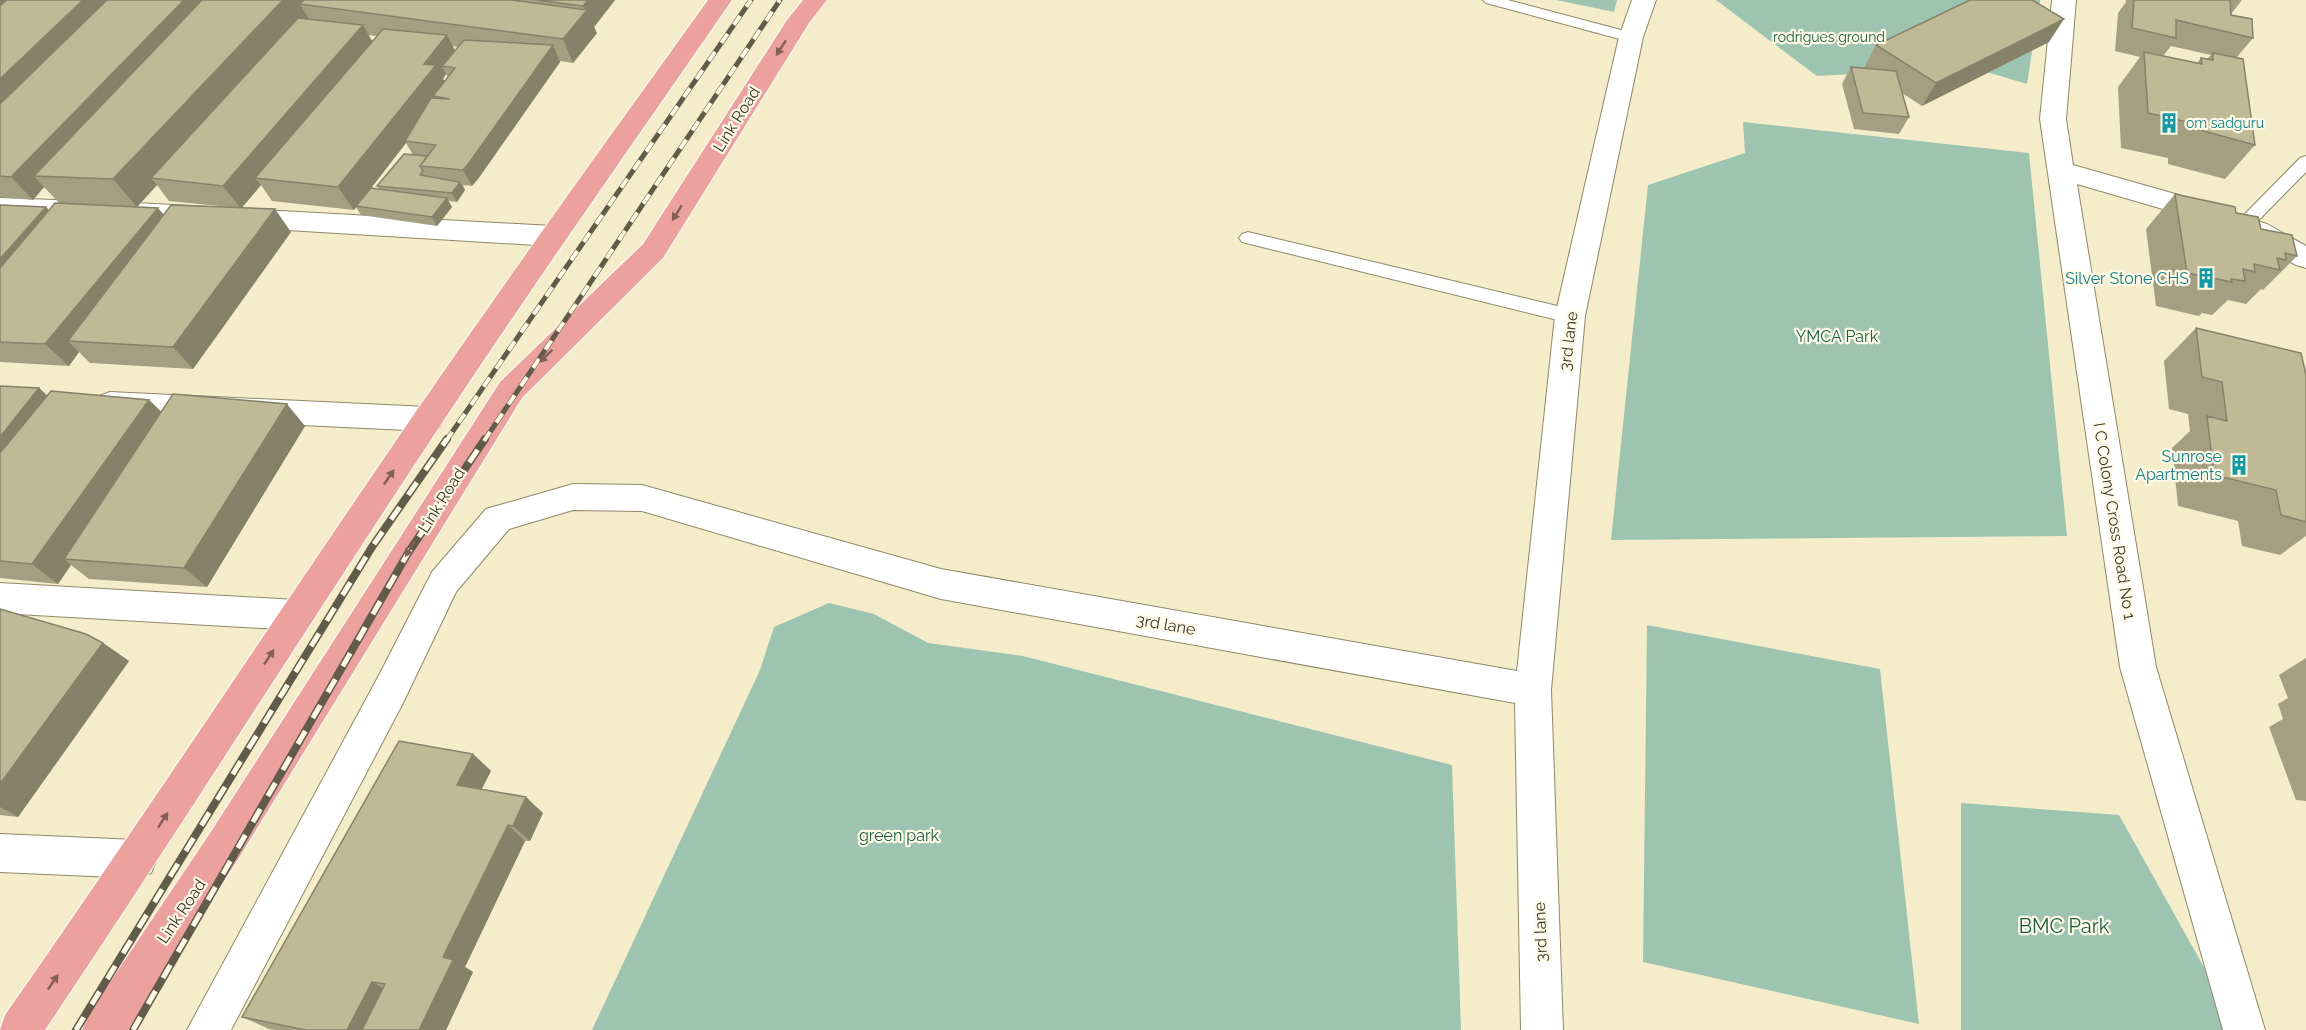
<svg xmlns="http://www.w3.org/2000/svg" width="2306" height="1030" font-family="Raleway,sans-serif">
<rect width="100%" height="100%" fill="#f5edc9"/>
<path fill="#9dc4b0" d="M 1556,0 L 1617,0 L 1614,12 Z
M 1716,0 L 2040,0 L 2027,84 L 1906,48 L 1853,74 L 1817,76 Z
M 1743,122 L 2029,153 L 2067,536 L 1611,540 L 1648,185 L 1745,153 Z
M 829,603 L 874,614 L 928,643 L 1023,656 L 1452,765 L 1461,1030 L 592,1030 L 760,670 L 774,627 Z
M 1647,625 L 1880,669 L 1919,1024 L 1643,962 Z
M 1961,803 L 2119,815 L 2239,1030 L 1961,1030 Z"/>
<g fill="none" stroke-linecap="round" stroke-linejoin="round">
<g stroke="#8f8867" stroke-width="2">
<path id="lane" d="M 1483,0 L 1508,0 L 1636,34 L 1639,37 L 1631,42 L 1486,3 Z
M 2306,156 L 2306,172 L 2251,228 L 2239,228 L 2236,224 L 2239,220 L 2300,158 Z
M 1248,232 L 1570,309 L 1577,311 L 1579,316 L 1577,321 L 1570,323 L 1242,242 L 1239,238 L 1242,234 Z"/>
</g>
<g stroke="#8f8867" stroke-width="2">
<path id="street" d="M 1632,0 L 1656,0 L 1643,37 L 1585,316 L 1551,690 L 1563,1030 L 1521,1030 L 1515,703 L 941,599 L 642,511 L 573,510 L 509,529 L 456,592 L 403,703 L 231,1030 L 187,1030 L 377,679 L 432,572 L 486,509 L 573,484 L 642,485 L 941,569 L 1517,671 L 1555,316 L 1619,37 Z
M 2052,0 L 2076,0 L 2066,119 L 2073,165 L 2221,207 L 2225,214 L 2221,221 L 2211,223 L 2077,184 L 2156,667 L 2265,1030 L 2223,1030 L 2120,667 L 2040,119 Z
M 0,198 L 136,203 L 553,226 L 563,229 L 567,236 L 563,243 L 553,246 L 136,221 L 0,216 Z
M 2257,221 L 2267,224 L 2306,246 L 2306,268 L 2296,265 L 2247,238 L 2243,231 L 2247,224 Z
M 110,392 L 428,407 L 439,410 L 444,419 L 439,428 L 428,431 L 110,416 L 99,412 L 95,404 L 99,396 Z
M 0,583 L 296,600 L 308,604 L 313,615 L 308,626 L 296,630 L 0,613 Z
M 0,834 L 137,840 L 151,845 L 157,859 L 151,873 L 137,878 L 0,872 Z"/>
</g>
<g stroke="#fff" stroke-width="2">
<path id="primary" d="M 708,0 L 732,0 C 634,142 535,282 440,426 C 307,627 179,830 45,1030 L 0,1030 L 5,1015 C 145,815 279,611 417,410 C 512,272 610,136 708,0 Z
M 803,0 L 827,0 L 809,23 L 663,258 L 522,398 L 240,856 L 128,1030 L 82,1030 L 88,1015 L 212,830 L 500,382 L 643,244 L 787,20 Z"/>
</g>
<use href="#lane" fill="#fff" fill-rule="evenodd"/>
<use href="#street" fill="#fff" fill-rule="evenodd"/>
<use href="#primary" fill="#eca19e" fill-rule="evenodd"/>
<g stroke="#605c49" stroke-width="5">
<path id="rail-far1" d="M 446,441 L 751,0
M 484,441 L 780,0"/>
</g>
<g stroke="#605c49" stroke-width="8">
<path id="rail" d="M 76,1030 L 372,547 L 447,439
M 133,1030 L 408,553 L 485,439"/>
</g>
<use href="#rail-far1" stroke="#fffae5" stroke-width="4" stroke-dasharray="11" stroke-linecap="butt"/>
<use href="#rail" stroke="#fffae5" stroke-width="5" stroke-dasharray="15" stroke-linecap="butt"/>
</g>
<path fill="#a59f81" fill-rule="evenodd" d="M 0,0 L 615,0 L 594,27 L 597,33 L 573,63 L 560,61 L 560,62 L 478,179 L 472,186 L 463,185 L 465,190 L 457,202 L 448,201 L 452,207 L 437,226 L 361,215 L 356,207 L 354,210 L 272,201 L 261,185 L 241,208 L 291,232 L 193,369 L 90,363 L 79,352 L 69,366 L 0,362 L 0,205 L 46,207 L 49,210 L 59,203 L 44,187 L 33,200 L 0,197 ZM 368,35 L 377,36 L 372,41 ZM 452,46 L 458,47 L 455,51 ZM 446,74 L 448,77 L 444,81 L 443,79 ZM 406,143 L 413,155 L 377,186 L 379,189 L 371,188 ZM 157,185 L 169,201 L 229,207 L 164,215 L 137,207 Z
M 2126,0 L 2242,0 L 2231,14 L 2253,38 L 2237,57 L 2255,145 L 2225,179 L 2168,164 L 2168,158 L 2121,148 L 2118,87 L 2140,57 L 2115,51 L 2118,13 L 2126,2 ZM 2171,46 L 2211,55 L 2207,59 L 2201,58 L 2197,63 L 2163,56 Z
M 2049,42 L 1922,106 L 1902,93 L 1909,117 L 1899,134 L 1854,129 L 1842,84 L 1851,67 L 1864,68 L 1876,45 Z
M 2175,194 L 2236,213 L 2261,229 L 2297,256 L 2263,290 L 2261,289 L 2246,304 L 2228,300 L 2212,315 L 2202,313 L 2199,316 L 2156,306 L 2146,229 Z
M 2196,328 L 2306,375 L 2306,536 L 2280,555 L 2242,546 L 2238,521 L 2178,506 L 2172,448 L 2190,431 L 2188,414 L 2169,409 L 2164,361 Z
M 0,386 L 39,388 L 47,396 L 149,400 L 161,412 L 305,426 L 207,587 L 89,579 L 71,565 L 58,584 L 0,578 Z
M 0,609 L 103,643 L 129,661 L 18,817 L 0,815 Z
M 2306,658 L 2306,801 L 2296,800 L 2269,727 L 2283,719 L 2278,704 L 2288,698 L 2279,675 Z
M 473,754 L 491,771 L 481,790 L 543,813 L 530,841 L 525,841 L 465,967 L 473,972 L 446,1030 L 276,1030 L 269,1029 L 242,1017 Z"/>
<path fill="#868269" d="M 0,0 L 35,0 L 0,32 Z
M 83,0 L 125,0 L 0,122 L 0,79 Z
M 184,0 L 222,0 L 34,176 L 44,187 L 33,200 L 11,177 Z
M 283,0 L 326,0 L 300,4 L 309,19 L 163,179 L 151,178 L 157,185 L 137,207 L 113,179 Z
M 588,0 L 615,0 L 594,27 L 597,33 L 573,63 L 563,39 L 586,12 L 583,6 Z
M 2064,19 L 2049,42 L 1922,106 L 1936,83 Z
M 363,25 L 376,48 L 255,178 L 261,185 L 241,209 L 223,186 Z
M 447,35 L 459,58 L 442,66 L 446,74 L 443,79 L 448,88 L 433,96 L 436,103 L 405,141 L 406,143 L 354,210 L 338,187 L 424,64 Z
M 553,45 L 560,62 L 478,179 L 472,186 L 463,170 Z
M 460,182 L 465,190 L 457,202 L 452,193 Z
M 447,198 L 452,207 L 437,226 L 432,217 Z
M 46,207 L 67,230 L 0,308 L 0,259 Z
M 158,208 L 177,230 L 68,341 L 79,352 L 69,366 L 45,344 Z
M 275,209 L 291,232 L 193,369 L 173,347 Z
M 39,388 L 63,410 L 0,490 L 0,437 Z
M 149,400 L 171,421 L 64,559 L 71,565 L 58,584 L 32,564 Z
M 287,404 L 305,426 L 207,587 L 184,568 Z
M 103,643 L 129,661 L 18,817 L 0,807 L 0,784 Z
M 473,754 L 491,771 L 475,802 L 457,785 Z
M 526,797 L 543,813 L 530,841 L 513,826 Z
M 508,825 L 525,841 L 465,967 L 473,972 L 446,1030 L 419,1030 L 443,957 Z
M 372,982 L 394,994 L 376,1030 L 347,1030 Z"/>
<path fill="#c0b996" stroke="#868269" stroke-width="1.5" d="M 7,0 L 83,0 L 0,79 L 0,6 Z
M 107,0 L 184,0 L 11,177 L 0,176 L 0,104 Z
M 202,0 L 283,0 L 113,179 L 34,176 Z
M 304,0 L 512,0 L 587,10 L 563,39 L 300,4 Z
M 537,0 L 588,0 L 583,6 Z
M 1970,0 L 2032,0 L 2064,19 L 1936,83 L 1876,45 Z
M 2134,0 L 2230,0 L 2231,15 L 2252,19 L 2253,38 L 2176,20 L 2176,38 L 2132,28 Z
M 298,18 L 363,25 L 223,186 L 151,178 Z
M 383,29 L 447,35 L 424,64 L 436,65 L 338,187 L 255,178 Z
M 464,40 L 553,45 L 469,163 L 463,170 L 420,166 L 436,145 L 405,141 L 431,98 L 450,99 L 433,96 L 455,68 L 442,66 Z
M 2144,52 L 2202,64 L 2201,58 L 2213,60 L 2213,53 L 2243,59 L 2255,145 L 2196,129 L 2196,124 L 2148,113 Z
M 1851,67 L 1896,71 L 1909,117 L 1863,113 Z
M 404,154 L 427,156 L 420,166 L 423,171 L 420,175 L 460,182 L 452,193 L 377,186 Z
M 371,188 L 447,198 L 432,217 L 356,206 Z
M 2175,194 L 2235,207 L 2236,213 L 2258,217 L 2261,229 L 2292,235 L 2297,256 L 2285,253 L 2286,260 L 2277,258 L 2280,270 L 2254,264 L 2255,272 L 2243,269 L 2245,281 L 2231,279 L 2232,282 L 2187,273 Z
M 55,203 L 158,208 L 45,344 L 0,342 L 0,268 Z
M 0,205 L 46,207 L 0,259 Z
M 171,205 L 275,209 L 173,347 L 68,341 Z
M 2196,328 L 2301,353 L 2306,375 L 2306,522 L 2281,515 L 2276,490 L 2214,475 L 2207,416 L 2227,421 L 2222,382 L 2202,377 Z
M 0,386 L 39,388 L 0,437 Z
M 51,391 L 149,400 L 32,564 L 0,561 L 0,453 Z
M 173,394 L 287,404 L 184,568 L 64,559 Z
M 0,609 L 86,634 L 103,643 L 0,784 Z
M 399,741 L 473,754 L 457,785 L 526,797 L 513,826 L 508,825 L 443,957 L 453,960 L 419,1030 L 362,1030 L 385,984 L 372,982 L 347,1030 L 306,1030 L 242,1017 Z"/>
<defs><path id="oneway-solid" d="M-6-.8H1V-3.2L6.5 0L1 3.2V.8H-6Z" transform="scale(1.5)"/></defs>
<g fill="#806057">
<use href="#oneway-solid" transform="translate(781 48) rotate(123)"/>
<use href="#oneway-solid" transform="translate(677 213) rotate(122)"/>
<use href="#oneway-solid" transform="translate(546 356) rotate(136)"/>
<use href="#oneway-solid" transform="translate(389 477) rotate(-56)"/>
<use href="#oneway-solid" transform="translate(410 549) rotate(122)"/>
<use href="#oneway-solid" transform="translate(269 657) rotate(-57)"/>
<use href="#oneway-solid" transform="translate(163 820) rotate(-57)"/>
<use href="#oneway-solid" transform="translate(53 982) rotate(-56)"/>
</g>
<defs>
<g id="building-bare" transform="scale(1.62)"><path d="M-4-6H4V6H1V3H-1V6H-4ZM-2.5-4.3h1.7v1.8h-1.7ZM.8-4.3h1.7v1.8H.8ZM-2.5-1h1.7V.8h-1.7ZM.8-1h1.7V.8H.8Z" fill="#0f9aa8" stroke="#fffae5" stroke-width="2.5" paint-order="stroke"/></g>
</defs>
<g fill-rule="evenodd">
<use href="#building-bare" x="2169" y="123"/>
<use href="#building-bare" x="2206" y="278"/>
<use href="#building-bare" x="2239" y="465"/>
</g>
<g text-anchor="middle" stroke-width="4.5" stroke-linejoin="round" paint-order="stroke">
<g font-size="14" fill="#145f44" stroke="#fffae5">
<text x="1829" y="42">rodrigues ground</text>
</g>
<g font-size="14" fill="#0d838f" stroke="#fffae5" text-anchor="start">
<text x="2186" y="128">om sadguru</text>
</g>
<g font-size="16" fill="#383527" stroke="#fffae5">
<text transform="translate(736 119) rotate(-58)" y="6">Link Road</text>
<text transform="translate(1568 341) rotate(-83)" y="6">3rd lane</text>
<text transform="translate(441 500) rotate(-58)" y="6">Link Road</text>
<text transform="translate(2115 521) rotate(81)" y="6">I C Colony Cross Road No 1</text>
<text transform="translate(1166 624) rotate(10)" y="6">3rd lane</text>
<text transform="translate(181 911) rotate(-56)" y="6">Link Road</text>
<text transform="translate(1540 932) rotate(-92)" y="6">3rd lane</text>
</g>
<g font-size="16" fill="#0d838f" stroke="#fffae5" text-anchor="end">
<text x="2189" y="284">Silver Stone CHS</text>
<text x="2222" y="462">Sunrose<tspan x="2222" dy="18">Apartments</tspan></text>
</g>
<g font-size="16" fill="#145f44" stroke="#fffae5">
<text x="1837" y="342">YMCA Park</text>
<text x="899" y="841">green park</text>
</g>
<g font-size="20" fill="#145f44" stroke="#fffae5">
<text x="2064" y="933">BMC Park</text>
</g>
</g>
</svg>
